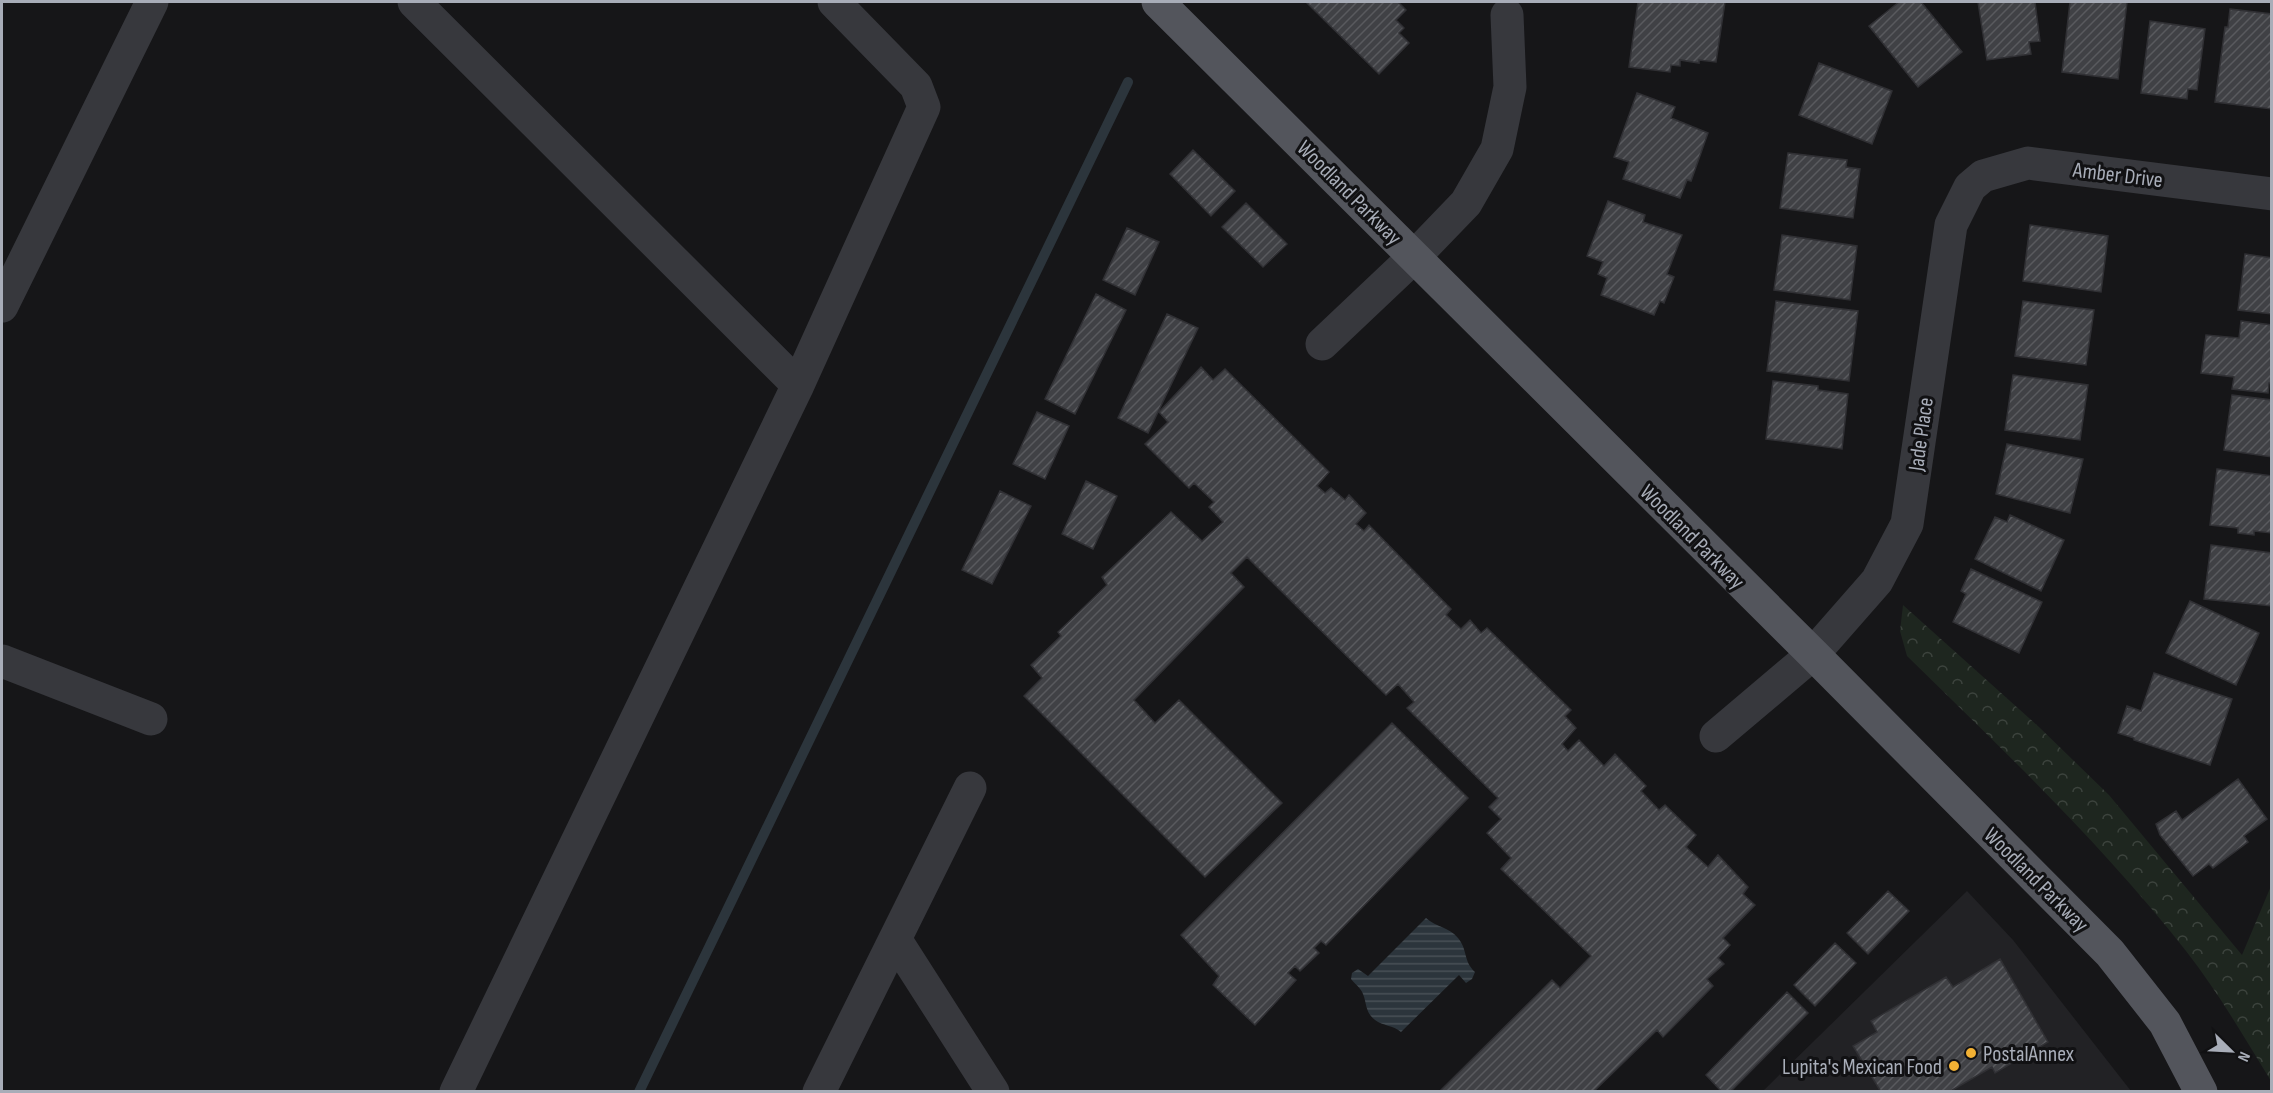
<svg xmlns="http://www.w3.org/2000/svg" width="2273" height="1093" font-family="'Sofia Sans Condensed',sans-serif">
<defs>
<pattern id="park-crowns" width="20" height="18" patternUnits="userSpaceOnUse" patternTransform="scale(1.5)"><rect width="20" height="18" fill="#1e261f"/><path d="M2 6a3 3 0 1 1 6 0M12 15a3 3 0 1 1 6 0" fill="none" stroke="#3c433d"/></pattern>
<pattern id="water-rules" width="6" height="5" patternUnits="userSpaceOnUse" patternTransform="scale(1.5)"><rect width="6" height="5" fill="#2c353c"/><path d="M0 2.5h6" fill="none" stroke="#485056"/></pattern>
<pattern id="building-hatch" width="6" height="6" patternUnits="userSpaceOnUse" patternTransform="scale(1.5)"><rect width="6" height="6" fill="#404145"/><path d="M-1 1l2-2M0 6l6-6M5 7l2-2" fill="none" stroke="#595a5e"/></pattern>
</defs>
<rect width="100%" height="100%" fill="#161618"/>
<path fill="#222225" d="M 1967,891 L 2013,940 L 2131,1091 L 1762,1092 Z"/>
<path fill="url(#park-crowns)" d="M 1903,605 L 2039,727 L 2109,795 L 2242,955 L 2271,886 L 2271,1081 C 2244,1037 2218,992 2186,951 C 2103,845 2003,750 1907,656 L 1900,631 Z"/>
<path fill="url(#water-rules)" d="M 1426,918 C 1436,927 1449,927 1458,938 C 1468,950 1463,961 1475,972 L 1472,979 L 1466,983 L 1459,975 L 1401,1032 C 1393,1025 1383,1026 1375,1020 C 1365,1012 1367,1004 1363,994 C 1361,988 1354,983 1351,979 L 1352,973 L 1358,969 L 1368,976 Z"/>
<g fill="none" stroke-linecap="round" stroke-linejoin="round">
<path stroke="#2c353c" stroke-width="10" d="M 639,1092 L 1128,82"/>
</g>
<path fill="url(#building-hatch)" stroke="#303034" stroke-width="1.5" d="M 1306,2 L 1398,2 L 1406,10 L 1396,20 L 1404,28 L 1399,33 L 1409,43 L 1379,74 Z
M 1638,2 L 1725,2 L 1716,62 L 1699,60 L 1699,63 L 1680,60 L 1680,66 L 1671,65 L 1670,72 L 1629,67 Z
M 1899,2 L 1921,2 L 1962,52 L 1918,87 L 1869,26 Z
M 1978,2 L 2035,2 L 2040,41 L 2029,42 L 2031,54 L 1987,60 Z
M 2070,2 L 2127,2 L 2118,79 L 2062,72 Z
M 2230,9 L 2272,14 L 2272,109 L 2215,102 L 2225,27 L 2228,27 Z
M 2150,21 L 2205,29 L 2197,90 L 2188,89 L 2187,99 L 2141,93 Z
M 1819,63 L 1892,91 L 1872,144 L 1799,115 Z
M 1637,93 L 1675,107 L 1671,118 L 1708,133 L 1691,181 L 1687,180 L 1680,198 L 1623,179 L 1629,162 L 1614,157 Z
M 1193,150 L 1235,191 L 1211,216 L 1170,174 Z
M 1788,153 L 1847,160 L 1846,167 L 1860,169 L 1853,218 L 1780,208 Z
M 1608,201 L 1645,215 L 1643,222 L 1682,235 L 1667,274 L 1674,277 L 1664,303 L 1660,301 L 1654,315 L 1601,295 L 1607,278 L 1598,274 L 1603,262 L 1587,256 Z
M 1246,203 L 1287,244 L 1263,267 L 1222,227 Z
M 2030,225 L 2108,236 L 2101,292 L 2023,281 Z
M 1127,228 L 1159,242 L 1135,295 L 1103,280 Z
M 1782,235 L 1857,246 L 1850,300 L 1774,290 Z
M 2245,254 L 2272,258 L 2272,314 L 2238,310 Z
M 1096,294 L 1126,310 L 1075,414 L 1045,399 Z
M 1776,301 L 1858,311 L 1849,381 L 1767,371 Z
M 2023,301 L 2094,310 L 2086,365 L 2015,356 Z
M 1167,314 L 1198,328 L 1148,433 L 1118,418 Z
M 2241,321 L 2272,325 L 2272,383 L 2269,383 L 2268,393 L 2232,389 L 2234,377 L 2201,373 L 2206,335 L 2239,338 Z
M 1201,367 L 1213,380 L 1225,369 L 1329,472 L 1317,486 L 1325,493 L 1331,488 L 1345,500 L 1349,495 L 1366,513 L 1356,524 L 1364,531 L 1369,525 L 1451,609 L 1446,615 L 1461,629 L 1470,620 L 1481,633 L 1487,628 L 1571,710 L 1565,716 L 1576,728 L 1562,744 L 1568,751 L 1579,740 L 1604,766 L 1615,754 L 1646,786 L 1641,791 L 1659,810 L 1665,805 L 1696,835 L 1686,847 L 1708,867 L 1718,855 L 1748,887 L 1743,894 L 1755,905 L 1723,938 L 1730,945 L 1718,958 L 1724,964 L 1707,979 L 1713,986 L 1663,1037 L 1657,1030 L 1593,1092 L 1439,1092 L 1552,980 L 1560,988 L 1591,956 L 1501,869 L 1511,858 L 1487,833 L 1501,819 L 1489,807 L 1498,798 L 1407,708 L 1414,702 L 1398,684 L 1386,695 L 1247,557 L 1231,573 L 1244,587 L 1134,700 L 1155,723 L 1179,700 L 1282,803 L 1205,877 L 1024,696 L 1042,678 L 1031,665 L 1061,636 L 1058,632 L 1107,585 L 1102,577 L 1171,512 L 1202,541 L 1223,522 L 1209,507 L 1214,502 L 1194,483 L 1189,488 L 1145,444 L 1168,422 L 1159,412 Z
M 2013,375 L 2088,385 L 2080,440 L 2005,430 Z
M 1773,381 L 1818,386 L 1818,390 L 1848,394 L 1842,449 L 1766,439 Z
M 2232,395 L 2272,400 L 2272,457 L 2224,450 Z
M 1037,412 L 1069,426 L 1045,479 L 1013,464 Z
M 2007,444 L 2083,459 L 2070,513 L 1996,494 Z
M 2217,469 L 2272,476 L 2272,533 L 2254,531 L 2254,535 L 2238,533 L 2238,528 L 2210,525 Z
M 1086,481 L 1117,496 L 1093,549 L 1062,534 Z
M 1000,491 L 1031,506 L 992,584 L 962,570 Z
M 2010,515 L 2064,540 L 2041,591 L 1975,559 L 1995,517 L 2007,522 Z
M 2211,545 L 2272,553 L 2272,606 L 2204,599 Z
M 1971,569 L 2042,602 L 2019,653 L 1953,622 L 1966,594 L 1961,591 Z
M 2190,601 L 2259,633 L 2236,685 L 2166,653 Z
M 2154,673 L 2232,699 L 2210,765 L 2134,740 L 2134,738 L 2118,733 L 2127,706 L 2141,711 Z
M 1392,723 L 1468,798 L 1326,945 L 1321,941 L 1314,948 L 1319,953 L 1300,971 L 1295,966 L 1288,973 L 1296,980 L 1255,1025 L 1213,985 L 1219,976 L 1181,935 Z
M 2238,779 L 2267,819 L 2244,836 L 2248,842 L 2213,868 L 2209,864 L 2193,876 L 2160,835 L 2156,824 L 2176,811 L 2182,820 Z
M 1888,891 L 1909,911 L 1868,954 L 1847,933 Z
M 1835,943 L 1856,963 L 1815,1006 L 1794,985 Z
M 2000,959 L 2048,1042 L 1995,1073 L 1992,1067 L 1949,1092 L 1881,1092 L 1853,1046 L 1877,1032 L 1871,1021 L 1946,977 L 1953,987 Z
M 1787,992 L 1808,1013 L 1730,1092 L 1722,1092 L 1706,1075 Z"/>
<g fill="none" stroke-linecap="round" stroke-linejoin="round">
<path stroke="#37383d" stroke-width="33" d="M 414,2 L 798,385
M 2,306 L 152,2
M 1322,344 L 1415,256 L 1466,203 L 1497,149 L 1510,87 L 1507,15
M 2,661 L 151,719
M 1716,736 L 1813,654 L 1877,581 L 1907,524 L 1951,225 L 1970,187 L 1983,176 L 2028,163 L 2272,194
M 895,939 L 993,1092
M 456,1092 L 798,385 L 924,107 L 916,86 L 834,2
M 819,1092 L 970,788"/>
<path stroke="#53555c" stroke-width="33" d="M 1158,2 L 1813,654 L 2110,953 L 2165,1023 L 2201,1092"/>
</g>
<g fill="#f2b134" stroke="#111113" stroke-width="2">
<circle cx="1971" cy="1053" r="6"/>
<circle cx="1954" cy="1066" r="6"/>
</g>
<g text-anchor="middle" stroke-width="6" stroke-linejoin="round" paint-order="stroke">
<g font-size="22" fill="#a8adb8" stroke="#111113">
<text transform="translate(2118 174) rotate(7)" y="8">Amber Drive</text>
<text transform="translate(1350 192) rotate(45)" y="8">Woodland Parkway</text>
<text transform="translate(1920 434) rotate(-82)" y="8">Jade Place</text>
<text transform="translate(1693 536) rotate(45)" y="8">Woodland Parkway</text>
<text transform="translate(2037 879) rotate(45)" y="8">Woodland Parkway</text>
</g>
<g font-size="22" fill="#a8adb8" stroke="#111113" text-anchor="start">
<text x="1983" y="1061">PostalAnnex</text>
<text x="1942" y="1074" text-anchor="end">Lupita's Mexican Food</text>
</g>
</g>
<rect width="2273" height="1093" fill="none" stroke="#a8adb8" stroke-width="6"/>
<g transform="translate(2231 1051) rotate(114)" stroke="#111113" stroke-width="4.5" paint-order="stroke">
<path d="M0-4.5L10 22L0 15L-10 22Z" fill="#a8adb8"/>
<text y="-9" font-size="16" font-weight="bold" text-anchor="middle" fill="#a8adb8">N</text>
</g>
</svg>
